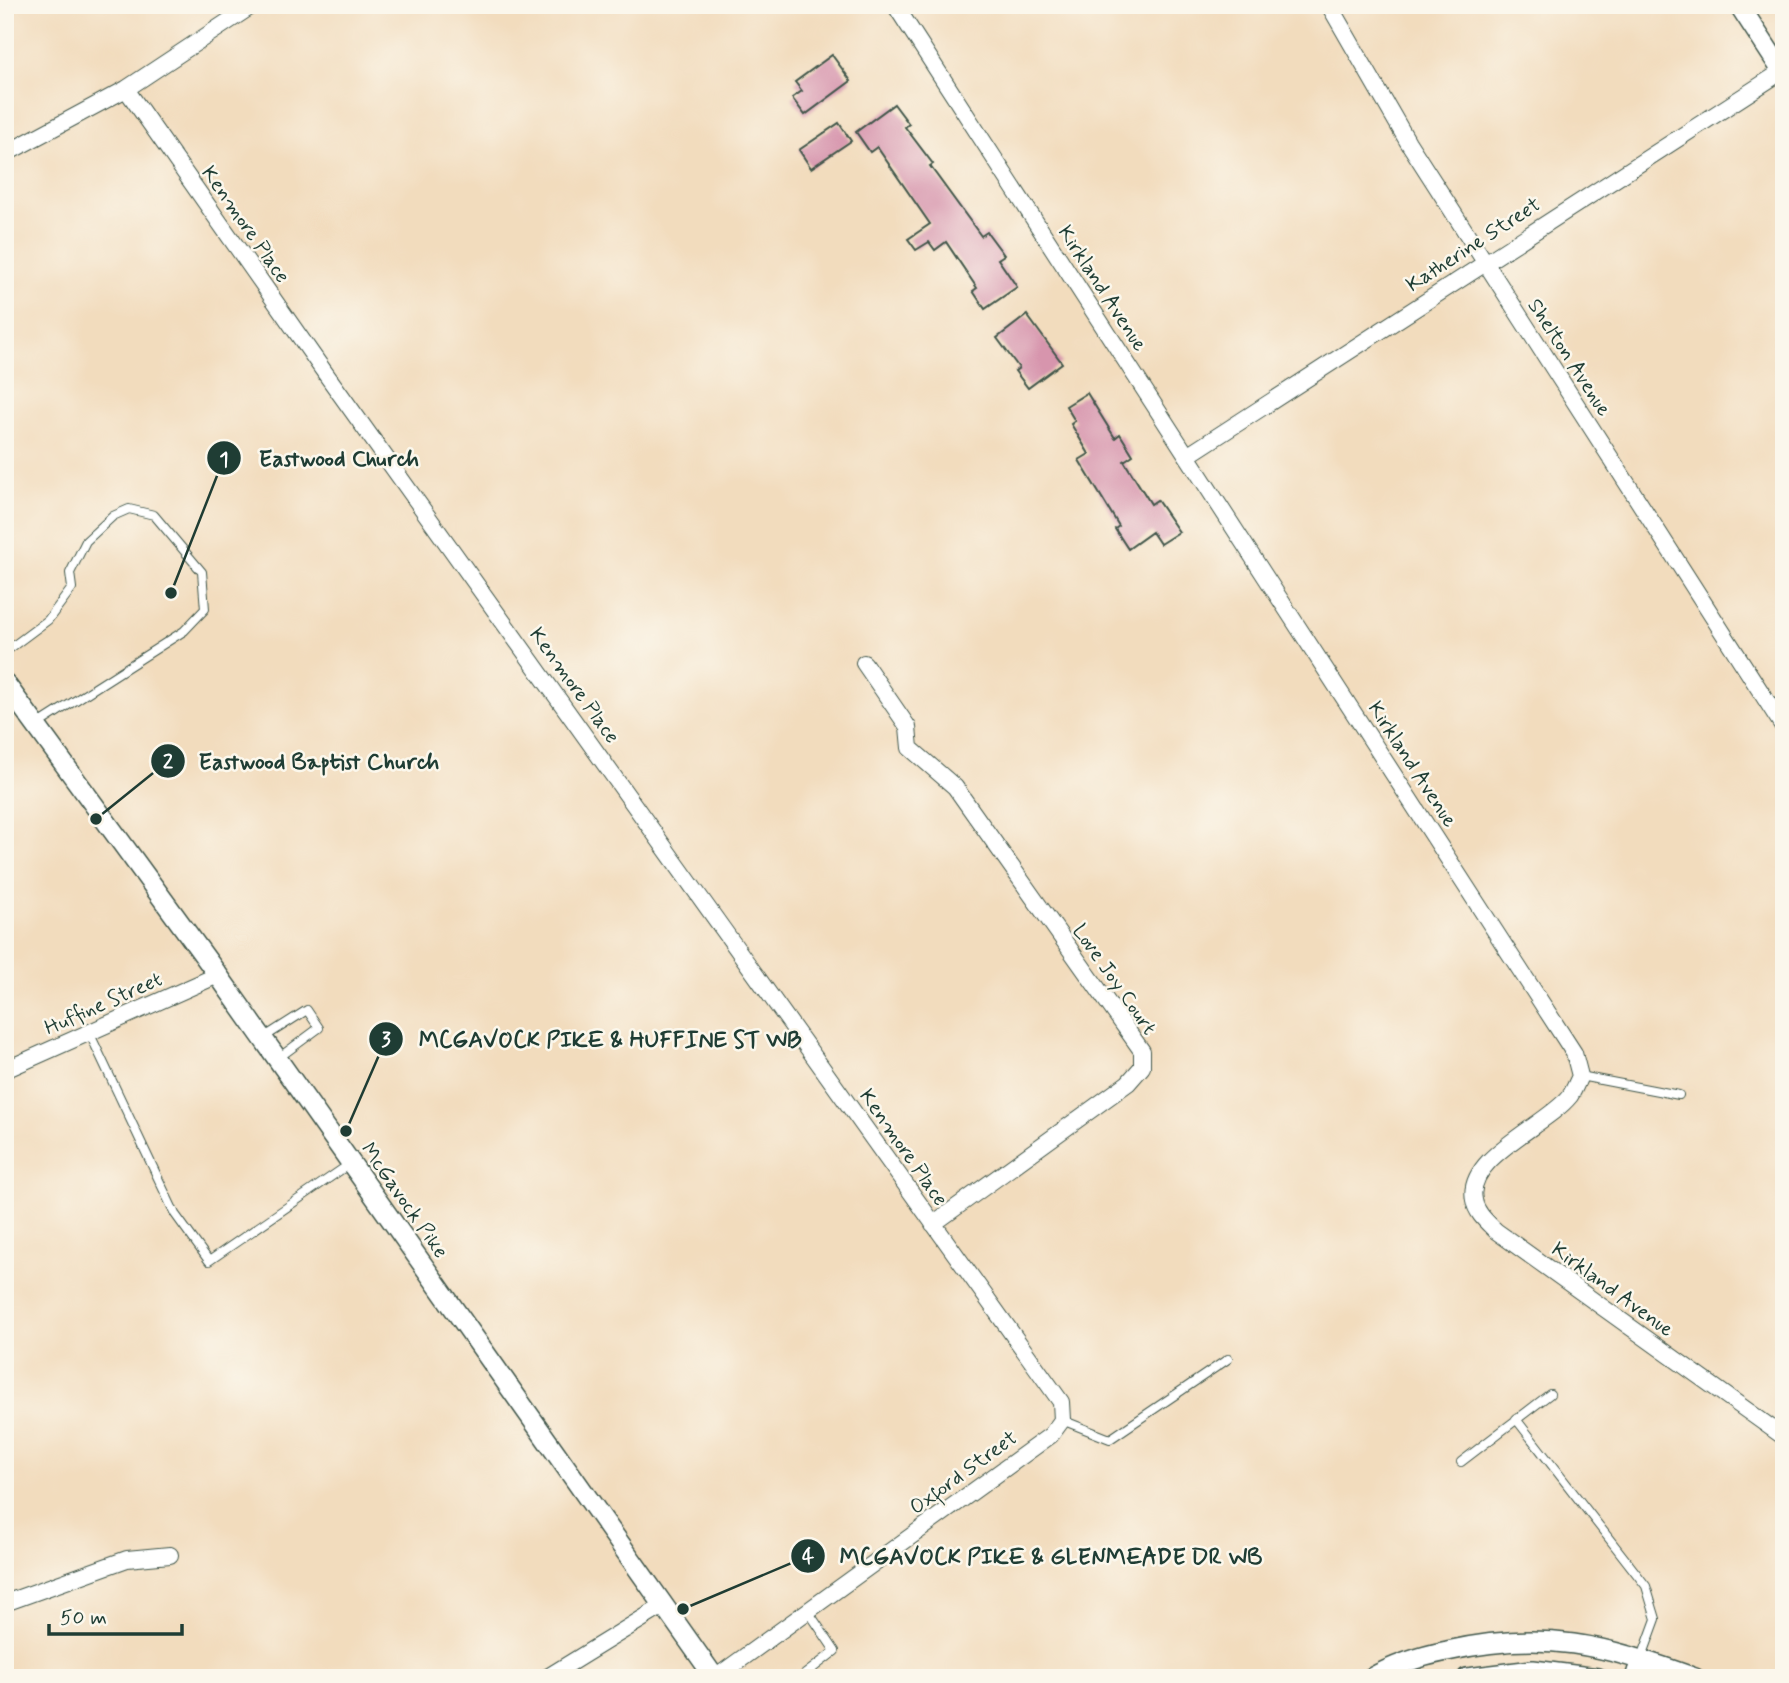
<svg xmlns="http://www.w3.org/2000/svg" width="1789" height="1683" font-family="Mynerve,sans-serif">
<rect width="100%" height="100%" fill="#fbf7ec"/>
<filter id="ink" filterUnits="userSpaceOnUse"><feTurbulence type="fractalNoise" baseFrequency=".0143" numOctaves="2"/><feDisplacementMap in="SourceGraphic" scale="14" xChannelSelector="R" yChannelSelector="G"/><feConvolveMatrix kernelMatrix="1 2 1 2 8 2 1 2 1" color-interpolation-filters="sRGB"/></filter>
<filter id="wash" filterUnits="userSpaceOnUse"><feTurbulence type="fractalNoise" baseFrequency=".00686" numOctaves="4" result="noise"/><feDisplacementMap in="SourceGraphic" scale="28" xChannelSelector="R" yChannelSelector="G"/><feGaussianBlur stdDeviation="1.57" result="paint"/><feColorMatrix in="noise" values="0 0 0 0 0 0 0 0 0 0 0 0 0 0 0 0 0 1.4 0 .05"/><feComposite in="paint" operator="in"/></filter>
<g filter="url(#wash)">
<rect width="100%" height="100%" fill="#f2dcbd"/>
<g id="blocks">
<path fill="#d795ad" d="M 832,55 L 851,81 L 805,115 L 792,98 L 802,91 L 795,82 Z
M 894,104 L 909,124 L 905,127 L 933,164 L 930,166 L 981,236 L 987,232 L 1004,255 L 998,259 L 1017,287 L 985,309 L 973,291 L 977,288 L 946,242 L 935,250 L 929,242 L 916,250 L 908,239 L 930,224 L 877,147 L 870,152 L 856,132 Z
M 839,123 L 851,141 L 811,168 L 799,150 Z
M 1027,315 L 1062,363 L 1028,388 L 1015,371 L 1019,368 L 997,338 Z
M 1087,393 L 1115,438 L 1120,434 L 1133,455 L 1124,461 L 1151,504 L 1157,500 L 1179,532 L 1160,544 L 1152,532 L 1128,549 L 1115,529 L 1119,526 L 1079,460 L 1089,454 L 1071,424 L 1075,421 L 1066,406 Z"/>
</g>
</g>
<g filter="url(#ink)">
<use href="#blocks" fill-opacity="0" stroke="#3f5549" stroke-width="2"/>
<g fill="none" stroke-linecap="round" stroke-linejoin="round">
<g stroke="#3f5549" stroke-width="10">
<path id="service" d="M 5,652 L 48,620 L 72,588 L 70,573 L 86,541 L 113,516 L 129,509 L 154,515 L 202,572 L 205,609 L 184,631 L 37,725
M 89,1032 L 175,1214 L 209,1261 L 351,1163
M 263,1038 L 307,1010 L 319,1028 L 277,1059
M 1580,1076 L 1679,1095
M 1516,1419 L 1646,1586 L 1656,1619 L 1641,1660
M 1062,1420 L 1110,1439 L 1228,1359
M 1461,1462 L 1550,1394
M 805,1678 L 804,1675 L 835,1651 L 808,1611"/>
</g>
<g stroke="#3f5549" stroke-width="18">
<path id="minor" d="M 895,5 L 1574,1053 L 1580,1076 C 1577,1082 1574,1090 1570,1096 C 1546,1126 1465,1157 1474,1200 C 1476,1213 1487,1222 1496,1231 L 1784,1437
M 1329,5 L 1408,142 L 1784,728
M 126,89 L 323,370 L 1061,1402 L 1062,1420 L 1051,1435 L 715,1678
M 5,154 L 126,89 L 253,5
M 1187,456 L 1784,70
M 864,663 L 908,727 L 910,748 L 955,787 L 1142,1051 L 1142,1067 L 1128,1083 L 933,1224
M 5,1070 L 218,975
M 5,1603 L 127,1559 L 170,1555
M 546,1678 L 663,1606"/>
</g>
<g stroke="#3f5549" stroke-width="22">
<path id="tertiary" d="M 1739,5 L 1784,74
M 5,683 L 218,975 L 715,1678
M 1371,1678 C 1394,1665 1422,1656 1447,1651 C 1544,1629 1604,1645 1695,1678
M 1467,1678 L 1533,1670 L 1598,1678
M 1635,1678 L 1641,1660"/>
</g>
<use href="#service" stroke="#fff" stroke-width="8"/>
<use href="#minor" stroke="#fff" stroke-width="16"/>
<use href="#tertiary" stroke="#fff" stroke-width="19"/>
</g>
</g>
<g text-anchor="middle" stroke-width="5" stroke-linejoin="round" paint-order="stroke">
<g font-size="21" fill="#1f3d34" stroke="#fbf7ec">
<text transform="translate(246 224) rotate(55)" y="7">Kenmore Place</text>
<text transform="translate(1473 244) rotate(-33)" y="7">Katherine Street</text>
<text transform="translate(1103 288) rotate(57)" y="7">Kirkland Avenue</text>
<text transform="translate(1570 357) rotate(57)" y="7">Shelton Avenue</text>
<text transform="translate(575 685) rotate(54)" y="7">Kenmore Place</text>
<text transform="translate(1413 764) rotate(57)" y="7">Kirkland Avenue</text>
<text transform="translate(1115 979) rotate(55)" y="7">Love Joy Court</text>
<text transform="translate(103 1003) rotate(-24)" y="7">Huffine Street</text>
<text transform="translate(904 1147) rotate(55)" y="7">Kenmore Place</text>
<text transform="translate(405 1200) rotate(55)" y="7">McGavock Pike</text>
<text transform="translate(1613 1289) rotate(36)" y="7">Kirkland Avenue</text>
<text transform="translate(963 1472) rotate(-36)" y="7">Oxford Street</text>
</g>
</g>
<path fill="none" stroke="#1f3d34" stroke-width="2.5" d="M171 593L224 458M96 819L168 761M346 1131L386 1039M683 1609L808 1556"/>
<g fill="#1f3d34" stroke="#fbf7ec" stroke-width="2.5">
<circle cx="171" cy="593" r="7"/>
<circle cx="96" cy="819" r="7"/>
<circle cx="346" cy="1131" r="7"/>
<circle cx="683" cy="1609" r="7"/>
<circle cx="224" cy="458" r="18"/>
<circle cx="168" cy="761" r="18"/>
<circle cx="386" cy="1039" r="18"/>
<circle cx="808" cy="1556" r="18"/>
</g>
<g font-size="21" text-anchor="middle" font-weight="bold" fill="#fff">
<text x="224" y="466">1</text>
<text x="168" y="768">2</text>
<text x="386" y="1046">3</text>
<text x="808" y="1563">4</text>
</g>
<g font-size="23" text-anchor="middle" font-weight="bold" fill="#1f3d34" stroke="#fbf7ec" stroke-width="5" stroke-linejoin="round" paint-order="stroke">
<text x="339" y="466">Eastwood Church</text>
<text x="319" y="769">Eastwood Baptist Church</text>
<text x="610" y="1047">MCGAVOCK PIKE &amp; HUFFINE ST WB</text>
<text x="1051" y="1564">MCGAVOCK PIKE &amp; GLENMEADE DR WB</text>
</g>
<rect width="1789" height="1683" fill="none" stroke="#fbf7ec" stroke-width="28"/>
<path d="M49 1624v10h133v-10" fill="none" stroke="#1f3d34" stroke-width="3.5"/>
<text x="60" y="1624" font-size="21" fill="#1f3d34" stroke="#fbf7ec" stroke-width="5" paint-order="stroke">50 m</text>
</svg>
